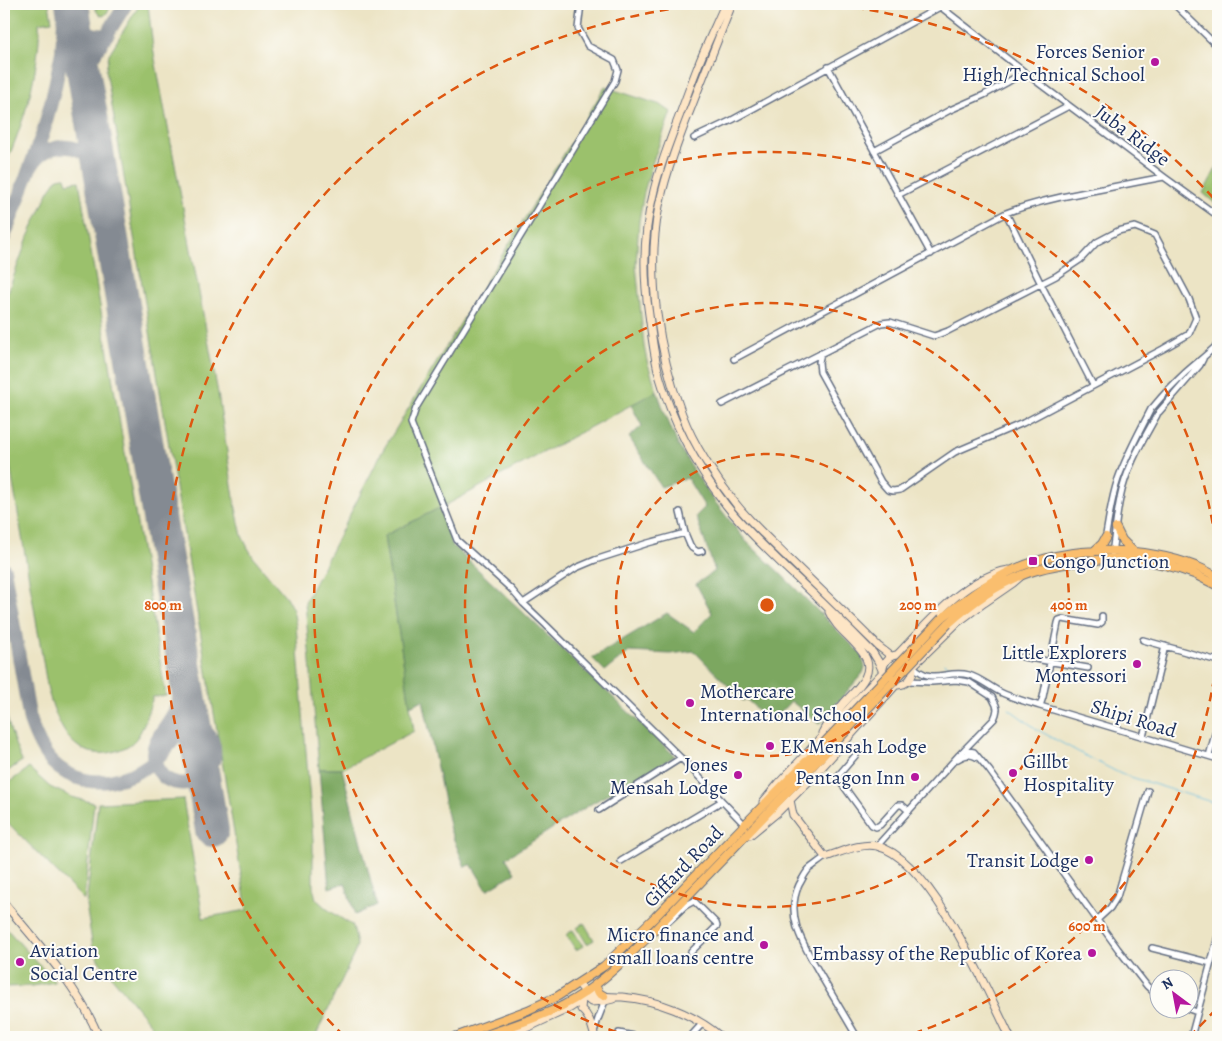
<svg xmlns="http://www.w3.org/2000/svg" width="1222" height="1041" font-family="Alegreya,serif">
<rect width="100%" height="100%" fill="#fdfcf7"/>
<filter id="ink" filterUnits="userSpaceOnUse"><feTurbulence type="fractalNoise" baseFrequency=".02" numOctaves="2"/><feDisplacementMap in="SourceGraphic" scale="10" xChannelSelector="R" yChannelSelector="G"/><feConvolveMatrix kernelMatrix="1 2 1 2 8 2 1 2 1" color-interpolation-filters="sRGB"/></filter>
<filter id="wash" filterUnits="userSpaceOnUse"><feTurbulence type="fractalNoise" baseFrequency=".0096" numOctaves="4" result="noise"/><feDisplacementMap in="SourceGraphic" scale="20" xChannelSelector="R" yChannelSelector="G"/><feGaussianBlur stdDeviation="1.12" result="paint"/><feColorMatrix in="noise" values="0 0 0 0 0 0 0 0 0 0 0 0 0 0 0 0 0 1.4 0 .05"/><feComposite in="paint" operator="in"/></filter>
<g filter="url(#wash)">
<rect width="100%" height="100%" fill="#ece4c5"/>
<path fill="#9bc16c" stroke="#5b7865" d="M 4,4 L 49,4 L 52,21 L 39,23 C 40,38 38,51 36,65 C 30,102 19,134 4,168 Z
M 95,4 L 113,4 L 106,14 L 103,16 C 96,14 96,10 95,4 Z
M 140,4 L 148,4 L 153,48 L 218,393 L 235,504 L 242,536 L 248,548 L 254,558 L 286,597 L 293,610 L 296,625 L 313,840 L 313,887 L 316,899 L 327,909 L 353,926 L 357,945 L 354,954 L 315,1037 L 161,1037 L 99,961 L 93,948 L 86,905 L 98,803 L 183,799 L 203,918 L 247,910 L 106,70 L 109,54 Z
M 605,87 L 661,105 L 671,112 L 653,161 L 644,192 L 639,221 L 636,265 L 644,346 L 647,361 L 657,391 L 450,503 L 384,536 L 414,731 L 342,769 L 319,769 L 305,602 L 383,450 Z
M 1218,165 L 1218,206 L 1203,193 Z
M 63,177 L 65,177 L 67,183 L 79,181 L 166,696 L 153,697 C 148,710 144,730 135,740 C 129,747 118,751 108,753 C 69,758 57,721 48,691 L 4,430 L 4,303 L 28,237 L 49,191 L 58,178 Z
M 4,701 C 7,722 13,741 22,761 L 4,774 Z
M 29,768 L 50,787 L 72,797 L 94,803 L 84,900 L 9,824 L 4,815 L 4,786 Z
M 584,923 L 594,940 L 587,944 L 577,928 Z
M 4,926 L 55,982 L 33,986 L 4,987 Z
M 573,930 L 583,946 L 576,950 L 566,935 Z"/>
<path fill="#7ca760" stroke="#4c6b5f" d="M 657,391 L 664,411 L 678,445 L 696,474 L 715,502 L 746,541 L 784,577 L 861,654 L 865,667 L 863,673 L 819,724 L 791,701 L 771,722 L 746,699 L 743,701 L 694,651 L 670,654 L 629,652 L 605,671 L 592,658 L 667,613 L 694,632 L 712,613 L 696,584 L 715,571 L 696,516 L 705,507 L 687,478 L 661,487 L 629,437 L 642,426 L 631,405 Z
M 439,508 L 453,546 L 675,756 L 591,804 L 506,858 L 515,873 L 487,890 L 471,864 L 465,867 L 450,830 L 423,700 L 410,706 L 384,536 Z
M 319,769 L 342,769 L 377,905 L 355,915 L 345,883 L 329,888 Z"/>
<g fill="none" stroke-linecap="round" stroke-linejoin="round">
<path stroke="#61bbde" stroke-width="1" d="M 945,663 L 951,668
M 1009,709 L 1038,730 L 1084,755 L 1121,774 L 1218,804"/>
<path stroke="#848a92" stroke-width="14" d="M 73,11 C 77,27 91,39 108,34
M 86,86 L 87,72 L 92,58 L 126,4
M 33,164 C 46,143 78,140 93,162 C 100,171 101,184 104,195
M 4,237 L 44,130 L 54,91 L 62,52 L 65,4
M 4,569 L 30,721 C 35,735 41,750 51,761 C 92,803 159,775 180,727 C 186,713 187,697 187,682
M 181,649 C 183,669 185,687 177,706 C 169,729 141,745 159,771 C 163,778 170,782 178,783 C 188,785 195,781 203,776 C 215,768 217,750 211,738 C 208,733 204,730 201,726 C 196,719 193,709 190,701"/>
<path stroke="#848a92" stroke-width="34" d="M 72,4 L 212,830"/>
</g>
</g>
<g filter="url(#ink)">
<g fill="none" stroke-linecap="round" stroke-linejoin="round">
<g stroke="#646e82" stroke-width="8">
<path id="street" d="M 581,4 L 578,28 L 588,46 L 614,60 L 618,70 L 615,81 L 416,408 L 411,423 L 457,540 L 511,589 L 523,603 L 546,625 L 681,758 L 745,825
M 937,4 L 1040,84 L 1119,143 L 1164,177 L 1218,216
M 1174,4 L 1213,42 L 1218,46
M 828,67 L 931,254
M 694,138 L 732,120 L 940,7
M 874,151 L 950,110 L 984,95 L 1006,83 L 1024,72
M 898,195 L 1069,106
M 1006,213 L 1041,284 L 1093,385
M 734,359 L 1006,213 C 1032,203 1054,198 1081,193 C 1109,188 1136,182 1164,177
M 722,404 L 881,323 L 890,322 L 934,336 L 948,331 L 1056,276 L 1080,260 L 1097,242 L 1118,231 L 1135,227 L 1155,235 L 1189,299 L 1196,318 L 1189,334 L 1163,349 L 1023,423 L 955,452 L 900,490 L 893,491 L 888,490 L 881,482 L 820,372 L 819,362 L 821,353
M 1153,407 C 1163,395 1174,383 1186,372 C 1196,363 1208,354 1218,344
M 1159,412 L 1200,365 L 1203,359
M 685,533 L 690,545 L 692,548 L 698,552 L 702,551
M 1105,540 C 1109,519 1111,499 1118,479 C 1127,454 1139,433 1151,409
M 1112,553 C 1115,535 1116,517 1120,499 C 1126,468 1142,442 1157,415
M 523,603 L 576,568 L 595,560 L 648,543 L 685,533 L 680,512
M 1102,616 L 1102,622 L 1098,625 L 1062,619 L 1059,620 L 1058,623 L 1043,697 L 1040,706 L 1218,759
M 1143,640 L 1218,661
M 1023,657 L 1088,668
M 913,666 C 933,686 946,669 969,675 C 980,678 990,687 1000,692 C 1012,698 1027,702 1040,706
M 1143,737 L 1165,646
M 861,749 L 837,777 L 872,825 L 876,827 L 880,825 L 898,805 L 902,805 L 909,811
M 964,750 L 974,752 L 989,770 L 1118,949 L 1147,986 L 1160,998
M 1209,756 L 1218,723
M 958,759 C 964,755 970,753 976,757
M 599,810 L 681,758
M 877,846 L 959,755 L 994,719 L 996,714 L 997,709 L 996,705 L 992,697 L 969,682 L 956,680 L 932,682 L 908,681
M 825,857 C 820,861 814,865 809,869 C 805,873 802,880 799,885 C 784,917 805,947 820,974 C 832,995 845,1016 857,1037
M 621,861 L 722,801
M 1097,920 L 1110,908 L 1117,897 L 1148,791
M 662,924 L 669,921 L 685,906 L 694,901
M 1152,948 L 1211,963
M 691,952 L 717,926 L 716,923 L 694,901
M 1186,1008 L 1197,1012
M 594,1032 L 598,1019 L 605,1001
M 619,1033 L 639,1037
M 690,1037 L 702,1024
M 1191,1037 L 1218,936"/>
</g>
<g stroke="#646e82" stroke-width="9">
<path id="secondary" d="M 725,4 C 716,25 706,45 698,66 C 690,86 683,107 675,127 C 667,149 658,171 653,195 C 643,234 643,275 649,315 C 652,336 654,358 660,378 C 673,424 697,467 726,505 C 744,528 766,548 786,568 C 816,596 845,624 873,653 L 878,661 L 883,672 L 779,783 L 763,802
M 732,4 C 720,34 708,65 696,95 C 682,131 667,168 659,206 C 646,273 658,351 682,414 C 693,444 716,479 736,504 C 751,523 769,539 786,556 C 817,586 848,616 878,646 L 891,656
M 898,654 C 927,624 965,577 1009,570
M883 670a15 15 0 1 1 30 0a15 15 0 1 1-30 0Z
M 913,666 L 957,623 L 984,603 L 1013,583 L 1020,577
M 822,733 C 827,722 835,713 843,704 C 854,691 877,674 864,655 C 854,639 836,629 829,612
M 790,800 L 793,815 L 825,857 C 839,853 862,842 877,846 C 930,858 987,990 1010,1037
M 750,835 L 778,812 L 814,776 L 896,685
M 4,903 C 39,945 78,986 99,1037
M 578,983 L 585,992 L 585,997 L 591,1002 L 605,1001 L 613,999
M 585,992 C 596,998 610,996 622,997 C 657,1000 694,1014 721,1037
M 582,999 L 581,1009 C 589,1016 591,1023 594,1034
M 502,1037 L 529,1027 L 570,1008 L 576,1004 L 584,994"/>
</g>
<g stroke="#646e82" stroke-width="10">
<path id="primary" d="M 1116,528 L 1122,540 L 1134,552
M 1093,552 L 1102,544 L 1106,537
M 942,618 C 963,601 990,580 1015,569 C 1070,545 1143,545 1198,567 C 1205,570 1212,574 1218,577
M 948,624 C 969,605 998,584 1025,574 C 1046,566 1067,563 1089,561 C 1104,559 1120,557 1135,559 C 1154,562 1176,567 1194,574 C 1202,578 1210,582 1218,586
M 595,985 L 599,993 L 604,996
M 455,1037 L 528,1010 L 558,996 L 604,966 L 655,917 L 824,743
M 480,1037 C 508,1027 537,1019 564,1005 C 595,989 620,964 645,940 L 830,748"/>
</g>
<use href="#street" stroke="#fff" stroke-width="5"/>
<use href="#secondary" stroke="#fde5c5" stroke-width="7"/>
<use href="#primary" stroke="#fabe6e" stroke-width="8"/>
<g stroke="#646e82" stroke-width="10" stroke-linecap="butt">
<path id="primary-bridge" d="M 824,743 L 942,618
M 830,748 L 948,624"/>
</g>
<use href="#primary-bridge" stroke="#fabe6e" stroke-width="8"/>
</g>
</g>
<g fill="none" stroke="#de5710" stroke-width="2.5" stroke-dasharray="9 6">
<circle cx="767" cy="605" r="151"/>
<circle cx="767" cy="605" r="302"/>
<path d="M1218 648A453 453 0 0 1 903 1037M631 1037A453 453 0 1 1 1218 562"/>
<path d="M1216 1009A604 604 0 0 1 1190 1036M344 1036A604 604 0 0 1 709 4M825 4A604 604 0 0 1 1216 201"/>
</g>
<g fill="#b5179e" stroke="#fdfcf7" stroke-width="2">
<circle cx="1155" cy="62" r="5"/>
<rect x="1028" y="556" width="10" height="10" rx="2.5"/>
<circle cx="1137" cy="664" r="5"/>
<circle cx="690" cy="703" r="5"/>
<circle cx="770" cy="746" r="5"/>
<circle cx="1013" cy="773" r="5"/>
<circle cx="738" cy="775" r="5"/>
<circle cx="915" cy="777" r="5"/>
<circle cx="1089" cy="860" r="5"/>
<circle cx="764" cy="945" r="5"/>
<circle cx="1092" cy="953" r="5"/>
<circle cx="20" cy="962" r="5"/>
</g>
<g text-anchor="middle" stroke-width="4" stroke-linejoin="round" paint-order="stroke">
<g font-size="20" fill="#1b2f5e" stroke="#fdfcf7" text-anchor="end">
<text x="1145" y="58">Forces Senior<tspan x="1145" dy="23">High/Technical School</tspan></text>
<text x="1043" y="568" text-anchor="start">Congo Junction</text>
<text x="1127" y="659">Little Explorers<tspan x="1127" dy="23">Montessori</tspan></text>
<text x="700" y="698" text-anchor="start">Mothercare<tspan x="700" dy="23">International School</tspan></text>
<text x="780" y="753" text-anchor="start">EK Mensah Lodge</text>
<text x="1023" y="768" text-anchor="start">Gillbt<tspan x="1023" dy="23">Hospitality</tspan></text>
<text x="728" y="771">Jones<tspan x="728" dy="23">Mensah Lodge</tspan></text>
<text x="905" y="784">Pentagon Inn</text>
<text x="1079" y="867">Transit Lodge</text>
<text x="754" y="941">Micro finance and<tspan x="754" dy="23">small loans centre</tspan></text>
<text x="30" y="957" text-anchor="start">Aviation<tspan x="30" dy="23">Social Centre</tspan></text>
<text x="1082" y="960">Embassy of the Republic of Korea</text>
</g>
<g font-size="20" fill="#1b2f5e" stroke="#fdfcf7">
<text transform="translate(1133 135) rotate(37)" y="7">Juba Ridge</text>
<text transform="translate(1134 718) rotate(17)" y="7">Shipi Road</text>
<text transform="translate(683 866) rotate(-46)" y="7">Giffard Road</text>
</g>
</g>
<circle cx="767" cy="605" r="8" fill="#de5710" stroke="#fdfcf7" stroke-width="2.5"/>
<g font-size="15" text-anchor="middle" font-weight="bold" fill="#de5710" stroke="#fdfcf7" stroke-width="4" stroke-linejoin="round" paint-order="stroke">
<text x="918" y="610">200 m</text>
<text x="1069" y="610">400 m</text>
<text x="163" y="610">800 m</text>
<text x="1087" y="931">600 m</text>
</g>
<rect width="1222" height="1041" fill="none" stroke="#fdfcf7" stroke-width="20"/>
<g transform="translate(1174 994) rotate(328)"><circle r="24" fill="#fdfcf7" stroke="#a3aaba"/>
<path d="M0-4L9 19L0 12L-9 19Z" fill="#b5179e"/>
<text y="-8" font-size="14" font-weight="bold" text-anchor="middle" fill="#1b2f5e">N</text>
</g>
</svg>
